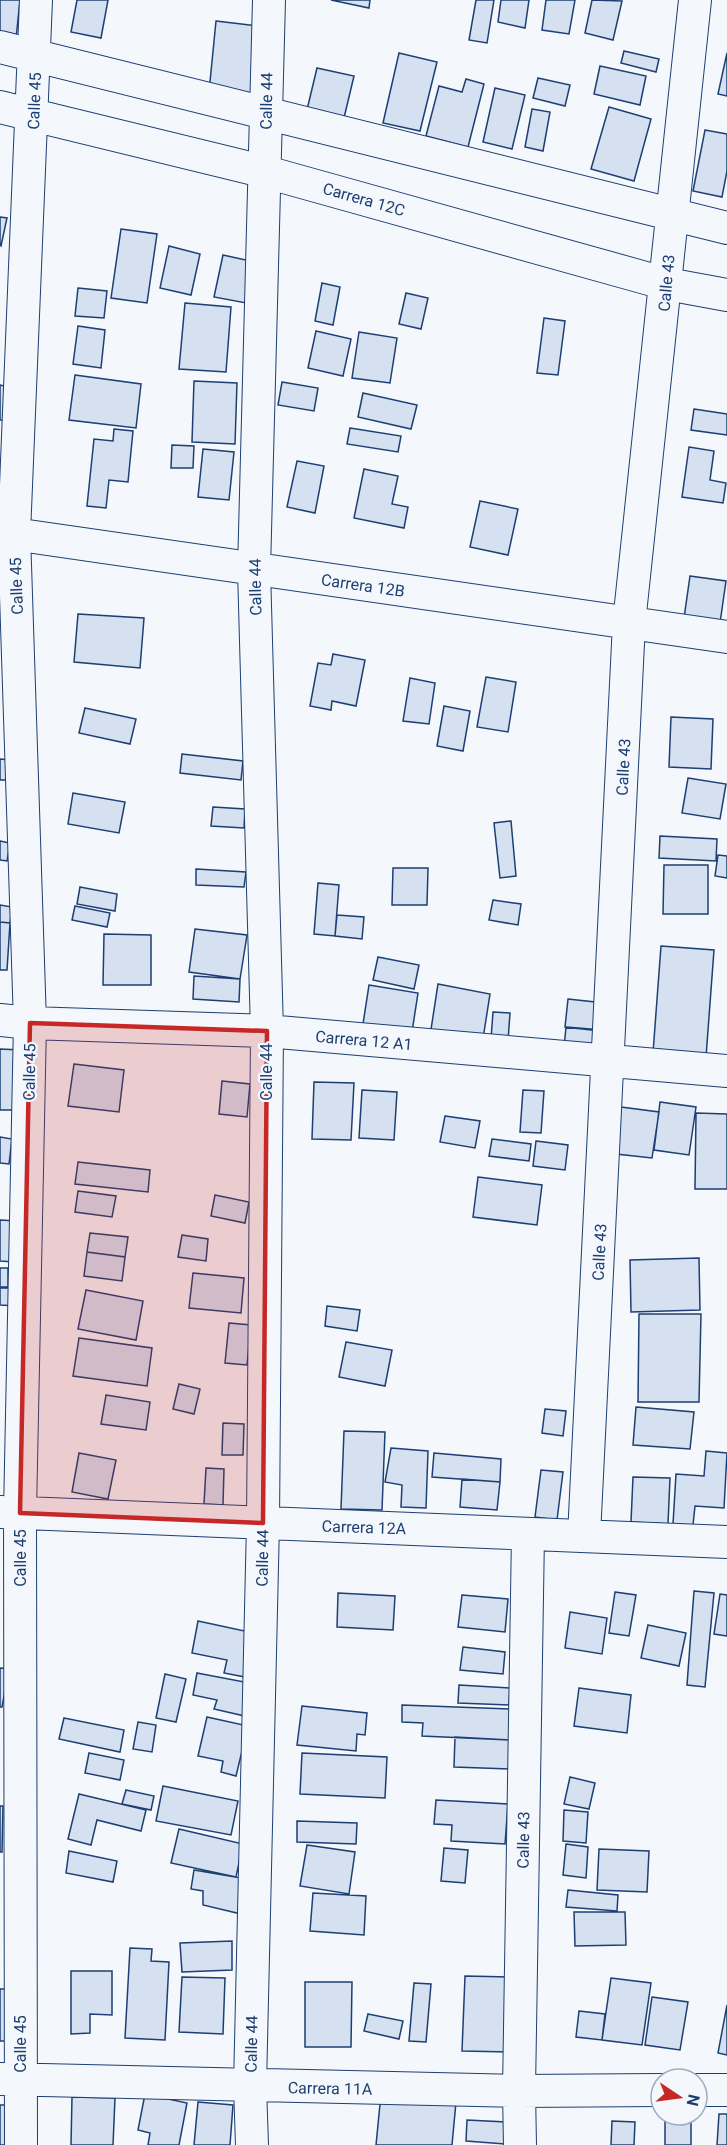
<svg xmlns="http://www.w3.org/2000/svg" width="727" height="2145" font-family="Roboto,sans-serif">
<rect width="100%" height="100%" fill="#f4f7fb"/>
<path fill="#d5e0f0" stroke="#1d3f73" stroke-width="1.5" d="M 0,0 L 20,0 L 16,39 L 0,37 Z
M 77,0 L 108,0 L 101,38 L 71,32 Z
M 331,0 L 370,0 L 369,8 Z
M 476,0 L 494,0 L 487,43 L 469,40 Z
M 501,0 L 529,0 L 525,28 L 498,22 Z
M 546,0 L 575,0 L 569,34 L 542,30 Z
M 592,0 L 622,1 L 613,40 L 585,33 Z
M 216,21 L 259,26 L 252,96 L 209,92 Z
M 624,51 L 659,59 L 656,72 L 621,63 Z
M 399,53 L 437,62 L 420,131 L 383,123 Z
M 727,53 L 727,96 L 718,94 Z
M 600,66 L 646,76 L 640,105 L 594,94 Z
M 317,68 L 354,76 L 343,122 L 306,114 Z
M 538,78 L 570,85 L 565,106 L 533,98 Z
M 466,79 L 484,84 L 468,147 L 426,136 L 439,86 L 462,92 Z
M 495,88 L 525,95 L 512,149 L 483,142 Z
M 609,107 L 651,119 L 634,181 L 591,169 Z
M 532,109 L 550,112 L 543,151 L 525,147 Z
M 705,130 L 727,134 L 727,171 L 722,197 L 693,191 Z
M 0,217 L 7,218 L 1,246 L 0,245 Z
M 121,229 L 157,234 L 147,303 L 111,298 Z
M 169,246 L 200,254 L 191,295 L 160,288 Z
M 223,255 L 255,262 L 246,303 L 214,297 Z
M 322,283 L 340,287 L 333,325 L 315,321 Z
M 78,288 L 107,291 L 104,318 L 75,316 Z
M 406,293 L 428,298 L 421,329 L 399,324 Z
M 185,303 L 231,307 L 226,372 L 179,369 Z
M 544,318 L 565,321 L 558,375 L 537,373 Z
M 78,326 L 105,330 L 101,368 L 73,364 Z
M 316,331 L 351,339 L 343,376 L 308,368 Z
M 359,332 L 397,338 L 390,383 L 352,378 Z
M 75,375 L 141,384 L 136,428 L 69,420 Z
M 194,381 L 237,383 L 235,444 L 192,442 Z
M 282,382 L 318,388 L 314,411 L 278,405 Z
M 0,385 L 15,389 L 8,421 L 0,420 Z
M 363,393 L 417,405 L 411,429 L 358,417 Z
M 694,409 L 727,414 L 727,435 L 691,430 Z
M 350,428 L 401,436 L 398,452 L 347,444 Z
M 114,429 L 133,431 L 128,482 L 109,480 L 106,508 L 87,506 L 94,439 L 113,441 Z
M 172,445 L 194,446 L 193,468 L 171,468 Z
M 689,447 L 714,451 L 710,480 L 726,483 L 723,503 L 682,497 Z
M 203,449 L 234,452 L 229,500 L 198,497 Z
M 297,461 L 324,466 L 315,513 L 287,507 Z
M 364,469 L 398,476 L 392,504 L 408,507 L 404,528 L 354,518 Z
M 480,501 L 518,509 L 508,555 L 470,547 Z
M 690,576 L 726,581 L 720,623 L 684,618 Z
M 78,614 L 144,618 L 140,668 L 74,662 Z
M 333,654 L 365,660 L 356,706 L 332,701 L 331,710 L 310,706 L 318,663 L 331,665 Z
M 486,677 L 516,682 L 508,732 L 477,727 Z
M 410,678 L 435,683 L 429,724 L 403,721 Z
M 444,706 L 470,711 L 463,751 L 437,746 Z
M 85,708 L 136,719 L 130,744 L 79,733 Z
M 671,717 L 713,719 L 711,769 L 669,767 Z
M 182,754 L 243,761 L 241,780 L 180,773 Z
M 0,759 L 10,760 L 8,780 L 0,780 Z
M 688,778 L 726,784 L 720,819 L 682,813 Z
M 73,793 L 125,802 L 119,833 L 68,824 Z
M 213,807 L 245,809 L 244,828 L 211,826 Z
M 511,821 L 516,876 L 500,878 L 494,823 Z
M 660,836 L 717,839 L 716,861 L 659,858 Z
M 0,841 L 10,843 L 7,861 L 0,860 Z
M 718,855 L 727,856 L 727,878 L 715,876 Z
M 664,865 L 708,865 L 708,914 L 663,914 Z
M 393,868 L 428,868 L 427,905 L 392,905 Z
M 196,869 L 246,872 L 244,887 L 196,885 Z
M 318,883 L 339,885 L 335,936 L 314,934 Z
M 80,887 L 117,894 L 115,911 L 77,904 Z
M 493,900 L 521,904 L 518,925 L 489,920 Z
M 0,905 L 12,907 L 10,923 L 0,922 Z
M 75,906 L 110,913 L 107,927 L 72,920 Z
M 337,915 L 364,917 L 362,939 L 335,936 Z
M 0,922 L 10,923 L 7,970 L 0,970 Z
M 195,929 L 247,935 L 240,979 L 189,972 Z
M 104,934 L 151,935 L 151,985 L 103,985 Z
M 661,946 L 714,950 L 706,1057 L 653,1053 Z
M 378,957 L 419,965 L 414,989 L 373,980 Z
M 194,976 L 240,979 L 239,1002 L 193,999 Z
M 438,984 L 490,994 L 482,1045 L 430,1036 Z
M 369,985 L 418,993 L 412,1032 L 363,1024 Z
M 568,999 L 604,1003 L 600,1031 L 565,1027 Z
M 493,1012 L 510,1013 L 508,1041 L 491,1039 Z
M 566,1027 L 602,1030 L 601,1051 L 564,1048 Z
M 0,1049 L 21,1050 L 17,1110 L 0,1110 Z
M 74,1064 L 124,1070 L 119,1112 L 68,1106 Z
M 222,1081 L 250,1084 L 247,1117 L 219,1114 Z
M 314,1082 L 354,1083 L 351,1140 L 312,1139 Z
M 362,1090 L 397,1092 L 394,1140 L 359,1138 Z
M 523,1090 L 544,1091 L 541,1133 L 520,1132 Z
M 660,1102 L 696,1107 L 689,1155 L 654,1150 Z
M 621,1107 L 659,1112 L 652,1158 L 616,1154 Z
M 696,1113 L 727,1114 L 727,1189 L 695,1189 Z
M 445,1116 L 480,1121 L 475,1148 L 440,1142 Z
M 0,1137 L 12,1139 L 9,1164 L 0,1163 Z
M 492,1139 L 531,1144 L 529,1161 L 489,1156 Z
M 536,1141 L 568,1145 L 565,1170 L 533,1166 Z
M 78,1162 L 150,1170 L 148,1192 L 75,1184 Z
M 478,1177 L 542,1185 L 537,1225 L 473,1217 Z
M 78,1191 L 116,1196 L 112,1217 L 75,1212 Z
M 215,1195 L 249,1202 L 245,1223 L 211,1216 Z
M 0,1220 L 17,1221 L 14,1262 L 0,1261 Z
M 90,1233 L 128,1237 L 125,1257 L 87,1252 Z
M 182,1235 L 208,1239 L 206,1261 L 178,1257 Z
M 87,1252 L 125,1257 L 122,1281 L 84,1276 Z
M 699,1258 L 700,1310 L 631,1312 L 630,1260 Z
M 0,1268 L 8,1268 L 8,1288 L 0,1288 Z
M 193,1273 L 244,1278 L 241,1313 L 189,1308 Z
M 0,1287 L 17,1287 L 16,1306 L 0,1305 Z
M 86,1290 L 143,1301 L 136,1340 L 78,1329 Z
M 327,1306 L 360,1310 L 357,1331 L 325,1326 Z
M 639,1314 L 701,1314 L 699,1402 L 638,1402 Z
M 229,1323 L 251,1325 L 247,1365 L 225,1363 Z
M 79,1338 L 152,1348 L 147,1386 L 73,1376 Z
M 346,1342 L 392,1350 L 385,1386 L 339,1377 Z
M 179,1384 L 200,1389 L 194,1414 L 173,1409 Z
M 106,1395 L 150,1402 L 146,1430 L 101,1424 Z
M 636,1407 L 694,1412 L 690,1449 L 633,1445 Z
M 545,1409 L 566,1411 L 563,1436 L 542,1433 Z
M 223,1423 L 244,1424 L 243,1455 L 222,1455 Z
M 344,1431 L 385,1432 L 382,1510 L 341,1509 Z
M 391,1448 L 428,1451 L 426,1508 L 401,1507 L 402,1485 L 385,1482 Z
M 706,1451 L 727,1453 L 724,1508 L 695,1506 L 693,1525 L 673,1524 L 676,1474 L 704,1476 Z
M 79,1453 L 116,1460 L 108,1499 L 72,1492 Z
M 434,1453 L 501,1459 L 500,1482 L 432,1477 Z
M 206,1468 L 224,1469 L 223,1505 L 204,1504 Z
M 541,1470 L 563,1472 L 557,1520 L 535,1517 Z
M 633,1477 L 670,1478 L 668,1524 L 631,1522 Z
M 462,1479 L 500,1482 L 497,1510 L 460,1507 Z
M 694,1591 L 714,1593 L 705,1687 L 687,1685 Z
M 615,1592 L 636,1595 L 629,1636 L 609,1633 Z
M 338,1593 L 395,1596 L 393,1630 L 337,1627 Z
M 720,1594 L 727,1595 L 727,1636 L 714,1634 Z
M 462,1595 L 508,1599 L 505,1632 L 458,1627 Z
M 570,1612 L 607,1618 L 602,1654 L 565,1648 Z
M 198,1621 L 254,1633 L 245,1677 L 224,1673 L 227,1660 L 192,1653 Z
M 648,1625 L 686,1633 L 679,1666 L 641,1658 Z
M 463,1647 L 505,1652 L 503,1674 L 460,1670 Z
M 0,1668 L 9,1669 L 2,1707 L 0,1707 Z
M 197,1673 L 255,1684 L 249,1717 L 214,1709 L 217,1700 L 193,1695 Z
M 165,1674 L 186,1679 L 176,1722 L 156,1718 Z
M 459,1685 L 510,1688 L 509,1705 L 458,1703 Z
M 579,1688 L 631,1695 L 627,1733 L 574,1726 Z
M 402,1705 L 512,1709 L 512,1740 L 422,1736 L 423,1723 L 402,1722 Z
M 302,1706 L 367,1713 L 365,1735 L 357,1734 L 356,1751 L 297,1745 Z
M 207,1717 L 248,1726 L 236,1776 L 221,1772 L 223,1761 L 198,1756 Z
M 64,1718 L 124,1730 L 120,1752 L 59,1739 Z
M 138,1722 L 156,1725 L 152,1752 L 133,1749 Z
M 455,1737 L 512,1740 L 510,1769 L 454,1767 Z
M 89,1753 L 124,1760 L 120,1780 L 85,1773 Z
M 302,1753 L 387,1757 L 385,1798 L 300,1794 Z
M 570,1777 L 595,1783 L 589,1809 L 564,1804 Z
M 163,1786 L 238,1801 L 231,1835 L 156,1821 Z
M 126,1790 L 154,1796 L 151,1810 L 122,1804 Z
M 79,1794 L 146,1810 L 141,1831 L 97,1820 L 91,1845 L 68,1839 Z
M 436,1800 L 508,1804 L 505,1844 L 451,1841 L 452,1825 L 434,1824 Z
M 0,1806 L 3,1806 L 2,1852 L 0,1852 Z
M 564,1810 L 588,1812 L 586,1843 L 563,1841 Z
M 297,1821 L 357,1823 L 356,1844 L 297,1842 Z
M 179,1829 L 243,1844 L 236,1877 L 171,1863 Z
M 566,1844 L 588,1847 L 586,1878 L 563,1875 Z
M 307,1845 L 355,1852 L 349,1894 L 300,1886 Z
M 444,1848 L 468,1850 L 465,1883 L 441,1881 Z
M 599,1849 L 649,1851 L 647,1892 L 597,1890 Z
M 69,1851 L 117,1861 L 113,1882 L 66,1873 Z
M 194,1870 L 247,1879 L 241,1914 L 203,1905 L 203,1891 L 191,1889 Z
M 568,1890 L 618,1895 L 617,1911 L 566,1907 Z
M 313,1893 L 366,1896 L 364,1935 L 310,1931 Z
M 574,1912 L 625,1912 L 626,1945 L 575,1946 Z
M 232,1941 L 232,1970 L 182,1972 L 180,1943 Z
M 130,1948 L 152,1949 L 151,1961 L 169,1962 L 165,2040 L 125,2038 Z
M 71,1971 L 112,1971 L 112,2015 L 90,2014 L 90,2033 L 71,2034 Z
M 465,1976 L 513,1977 L 510,2052 L 462,2051 Z
M 182,1977 L 225,1978 L 223,2034 L 179,2032 Z
M 611,1978 L 651,1983 L 642,2045 L 602,2040 Z
M 305,1982 L 352,1982 L 351,2047 L 305,2047 Z
M 414,1983 L 431,1984 L 426,2042 L 409,2041 Z
M 0,1989 L 9,1989 L 9,2041 L 0,2041 Z
M 652,1997 L 688,2002 L 680,2050 L 645,2045 Z
M 727,2005 L 727,2055 L 718,2053 Z
M 579,2011 L 605,2014 L 602,2040 L 576,2037 Z
M 368,2014 L 403,2021 L 399,2039 L 364,2031 Z
M 145,2094 L 187,2103 L 179,2145 L 148,2145 L 150,2133 L 138,2130 Z
M 381,2094 L 456,2102 L 452,2145 L 376,2145 Z
M 72,2097 L 115,2098 L 113,2145 L 71,2145 Z
M 198,2102 L 233,2105 L 230,2145 L 194,2145 Z
M 0,2105 L 13,2105 L 11,2145 L 0,2145 Z
M 719,2114 L 727,2114 L 727,2145 L 717,2145 Z
M 665,2115 L 691,2115 L 691,2145 L 665,2145 Z
M 467,2120 L 506,2122 L 505,2144 L 466,2141 Z
M 612,2121 L 635,2122 L 634,2145 L 611,2145 Z"/>
<g fill="none" stroke-linecap="round" stroke-linejoin="round">
<g stroke="#1d3f73" stroke-width="34">
<path id="street" d="M 0,47 L 727,228
M 0,107 L 266,172 L 667,284 L 727,295
M 0,532 L 727,637
M 0,1020 L 30,1023 L 267,1031 L 727,1071
M 0,1512 L 727,1542
M 584,1536 L 629,623 L 695,0
M 0,2079 L 519,2091 L 661,2090
M 697,2090 L 727,2090
M 21,2145 L 20,1513 L 30,1023 L 14,534 L 36,0
M 252,2145 L 250,2086 L 263,1523 L 267,1031 L 254,570 L 269,0
M 520,2145 L 519,2091 L 528,1534"/>
</g>
<use href="#street" stroke="#f4f7fb" stroke-width="32"/>
</g>
<path fill="#c62828" fill-opacity="0.2" stroke="#c62828" stroke-width="4.5" stroke-linejoin="round" d="M 30,1023 L 267,1031 L 263,1523 L 20,1513 Z"/>
<g text-anchor="middle" stroke-width="4.5" stroke-linejoin="round" paint-order="stroke">
<g font-size="16" fill="#1d3f73" stroke="#f4f7fb">
<text transform="translate(34 101) rotate(-88)" y="6">Calle 45</text>
<text transform="translate(266 101) rotate(-89)" y="6">Calle 44</text>
<text transform="translate(364 199) rotate(16)" y="6">Carrera 12C</text>
<text transform="translate(666 283) rotate(-85)" y="6">Calle 43</text>
<text transform="translate(363 585) rotate(8)" y="6">Carrera 12B</text>
<text transform="translate(16 586) rotate(-92)" y="6">Calle 45</text>
<text transform="translate(255 587) rotate(-91)" y="6">Calle 44</text>
<text transform="translate(623 767) rotate(-87)" y="6">Calle 43</text>
<text transform="translate(364 1040) rotate(5)" y="6">Carrera 12 A1</text>
<text transform="translate(29 1072) rotate(-89)" y="6">Calle 45</text>
<text transform="translate(266 1072) rotate(-90)" y="6">Calle 44</text>
<text transform="translate(599 1252) rotate(-87)" y="6">Calle 43</text>
<text transform="translate(364 1527) rotate(2)" y="6">Carrera 12A</text>
<text transform="translate(20 1558) rotate(-90)" y="6">Calle 45</text>
<text transform="translate(262 1558) rotate(-89)" y="6">Calle 44</text>
<text transform="translate(523 1840) rotate(-89)" y="6">Calle 43</text>
<text transform="translate(20 2044) rotate(-90)" y="6">Calle 45</text>
<text transform="translate(251 2044) rotate(-89)" y="6">Calle 44</text>
<text transform="translate(330 2088) rotate(1)" y="6">Carrera 11A</text>
</g>
</g>
<g transform="translate(679 2097) rotate(103)"><circle r="28" fill="#f4f7fb" stroke="#9eadc5" stroke-width="1.5"/>
<path d="M0-4.5L10 22L0 15L-10 22Z" fill="#c62828"/>
<text y="-9" font-size="16" font-weight="bold" text-anchor="middle" fill="#1d3f73">N</text>
</g>
</svg>
